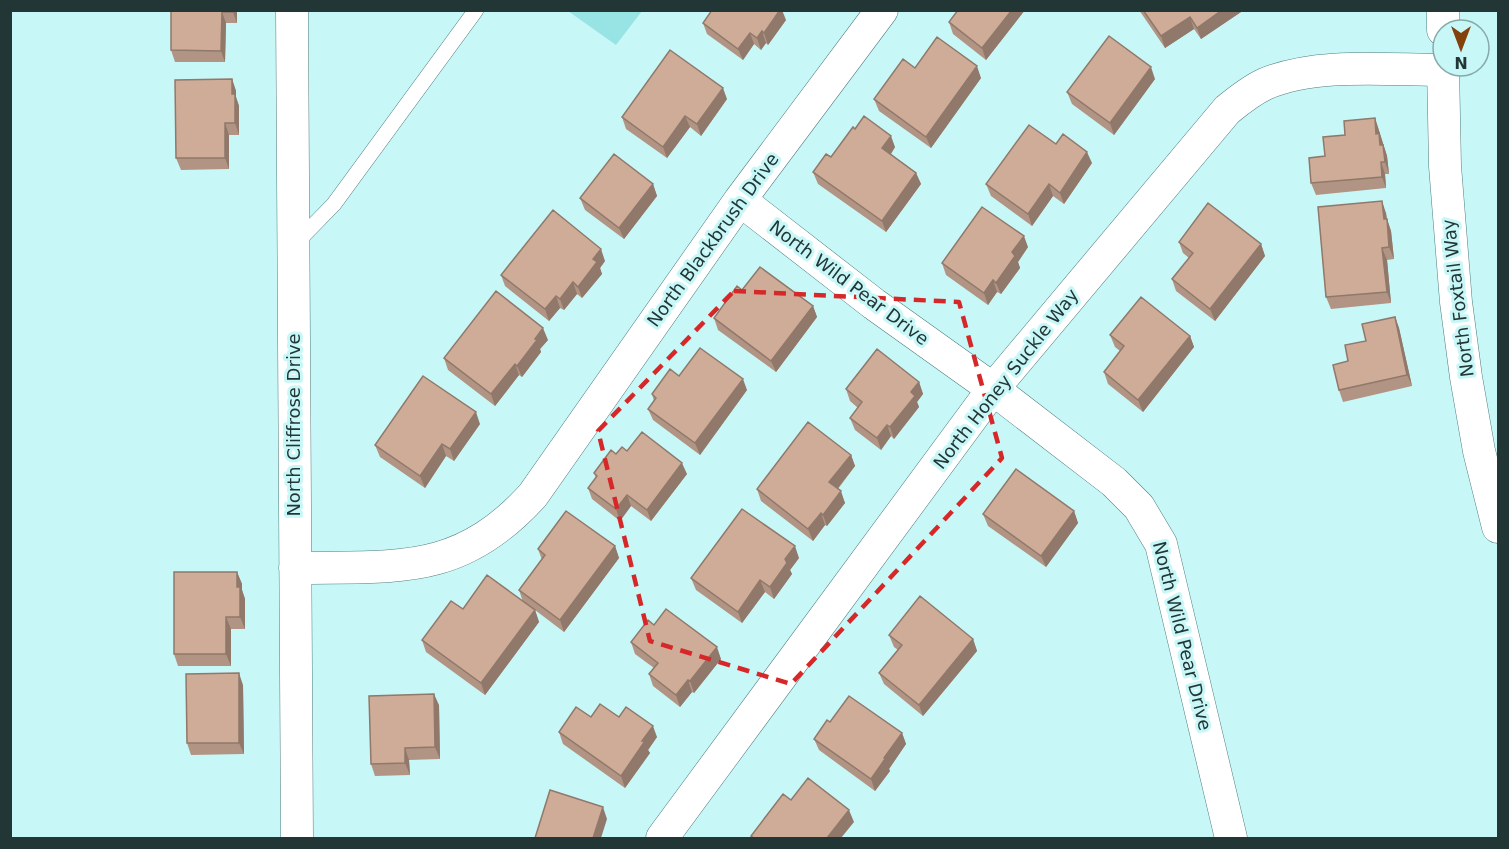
<svg xmlns="http://www.w3.org/2000/svg" width="1509" height="849" font-family="'DejaVu Sans',sans-serif">
<rect width="100%" height="100%" fill="#c8f7f8"/>
<path fill="#98e3e4" d="M 568,11 L 642,11 L 616,45 Z"/>
<g fill="none" stroke-linecap="round" stroke-linejoin="round">
<g stroke="#517d7e" stroke-width="16">
<path id="service" d="M 296,243 L 334,204 L 476,10"/>
</g>
<g stroke="#517d7e" stroke-width="33">
<path id="minor" d="M 292,10 L 297,838
M 1443,30 L 1443,10
M 1443,66 L 1445,166 L 1456,302 L 1466,377 L 1479,451 L 1498,527
M 740,200 L 874,304 L 993,389 L 1114,482 L 1139,507 L 1161,544 L 1231,838
M 295,568 C 396,566 459,577 533,495 L 740,200 L 882,10
M 662,838 L 993,389 L 1227,110 C 1238,101 1250,91 1265,84 C 1317,62 1387,70 1443,70"/>
</g>
<use href="#service" stroke="#fff" stroke-width="15"/>
<use href="#minor" stroke="#fff" stroke-width="32"/>
</g>
<path fill="#b19483" d="M 171,10 L 237,10 L 237,23 L 226,23 L 225,62 L 175,62 L 171,50 Z
M 1025,10 L 986,60 L 953,34 L 949,22 Z
M 1139,10 L 1241,10 L 1241,12 L 1201,39 L 1194,29 L 1165,48 Z
M 786,20 L 768,45 L 766,43 L 761,50 L 754,44 L 743,60 L 707,34 L 703,23 Z
M 915,68 L 981,78 L 931,148 L 879,111 L 874,99 Z
M 232,79 L 236,91 L 236,97 L 239,106 L 239,135 L 229,135 L 229,169 L 181,170 L 176,158 Z
M 1155,79 L 1114,135 L 1072,104 L 1067,92 Z
M 727,99 L 701,136 L 690,127 L 667,158 L 626,129 L 622,117 Z
M 1375,118 L 1387,156 L 1389,174 L 1385,174 L 1386,188 L 1316,195 L 1311,183 L 1325,156 L 1345,135 Z
M 855,129 L 895,147 L 891,154 L 916,173 L 921,184 L 886,232 L 818,184 L 813,172 L 831,157 Z
M 1056,144 L 1092,163 L 1064,204 L 1053,196 L 1032,226 L 991,196 L 986,184 Z
M 653,184 L 657,196 L 624,239 L 585,210 L 580,198 Z
M 1386,213 L 1387,219 L 1391,231 L 1394,259 L 1387,260 L 1391,303 L 1331,309 L 1326,297 Z
M 1179,242 L 1261,244 L 1265,256 L 1215,321 L 1176,291 L 1172,279 L 1189,258 L 1183,253 Z
M 1028,247 L 1018,262 L 1020,268 L 1001,294 L 997,292 L 988,305 L 946,275 L 942,263 Z
M 605,261 L 600,268 L 602,274 L 582,298 L 577,294 L 564,310 L 560,308 L 549,321 L 505,286 L 501,275 Z
M 742,290 L 813,306 L 817,317 L 776,372 L 718,330 L 714,318 Z
M 1395,317 L 1399,328 L 1412,386 L 1343,402 L 1339,390 L 1366,341 Z
M 1110,335 L 1190,336 L 1194,347 L 1143,412 L 1108,384 L 1104,372 L 1120,351 L 1115,347 Z
M 548,340 L 540,349 L 541,352 L 522,377 L 519,375 L 495,406 L 448,370 L 444,358 Z
M 679,376 L 747,390 L 700,455 L 653,420 L 648,409 L 654,401 L 652,394 Z
M 919,382 L 923,394 L 917,402 L 919,407 L 894,439 L 891,436 L 881,450 L 855,430 L 850,418 L 858,408 L 850,401 L 846,389 Z
M 480,424 L 454,461 L 446,456 L 425,488 L 380,457 L 375,445 Z
M 616,454 L 687,474 L 651,521 L 631,506 L 620,521 L 592,499 L 588,488 L 596,478 L 594,473 Z
M 851,455 L 855,466 L 838,489 L 845,503 L 827,526 L 825,525 L 813,541 L 761,501 L 757,489 Z
M 1074,511 L 1078,523 L 1046,567 L 988,526 L 983,514 Z
M 615,546 L 619,558 L 564,632 L 535,610 L 539,622 L 485,695 L 426,652 L 422,640 L 463,609 L 523,602 L 519,590 L 542,560 L 538,549 Z
M 799,558 L 790,570 L 792,574 L 774,599 L 765,592 L 742,623 L 696,590 L 691,578 Z
M 237,572 L 242,584 L 242,590 L 245,599 L 245,629 L 231,629 L 231,666 L 178,666 L 174,654 Z
M 654,625 L 721,659 L 694,693 L 692,692 L 680,707 L 653,686 L 649,674 L 654,668 L 635,654 L 631,642 Z
M 889,635 L 973,639 L 977,651 L 923,716 L 884,684 L 879,673 L 898,650 L 894,647 Z
M 243,685 L 244,754 L 191,755 L 187,743 Z
M 439,705 L 440,759 L 409,760 L 410,775 L 375,776 L 371,764 Z
M 591,717 L 619,717 L 657,737 L 648,750 L 650,753 L 625,788 L 563,744 L 559,732 Z
M 830,722 L 902,733 L 906,744 L 889,769 L 890,771 L 875,791 L 819,750 L 814,739 Z"/>
<path fill="#90786a" d="M 233,10 L 237,10 L 237,23 L 233,12 Z
M 780,10 L 782,10 L 786,20 L 768,45 L 764,33 Z
M 1012,10 L 1025,10 L 986,60 L 982,48 Z
M 1222,10 L 1241,10 L 1241,12 L 1201,39 L 1197,28 Z
M 222,12 L 226,23 L 225,62 L 221,51 Z
M 1190,17 L 1194,29 L 1165,48 L 1161,36 Z
M 762,31 L 766,43 L 761,50 L 757,38 Z
M 750,33 L 754,44 L 743,60 L 738,49 Z
M 977,66 L 981,78 L 931,148 L 926,137 Z
M 1151,67 L 1155,79 L 1114,135 L 1110,123 Z
M 232,79 L 236,91 L 236,97 L 239,106 L 239,135 L 235,123 L 232,94 Z
M 723,88 L 727,99 L 701,136 L 697,124 Z
M 685,116 L 690,127 L 667,158 L 663,147 Z
M 1375,118 L 1387,156 L 1389,174 L 1376,134 Z
M 225,123 L 229,135 L 229,169 L 225,158 Z
M 891,136 L 895,147 L 887,160 L 882,148 Z
M 1087,152 L 1092,163 L 1064,204 L 1060,193 Z
M 1381,162 L 1385,174 L 1386,188 L 1382,177 Z
M 916,173 L 921,184 L 886,232 L 882,221 Z
M 653,184 L 657,196 L 624,239 L 619,228 Z
M 1049,184 L 1053,196 L 1032,226 L 1028,214 Z
M 1382,201 L 1386,213 L 1388,231 L 1384,219 Z
M 1387,219 L 1391,231 L 1394,259 L 1389,247 Z
M 1024,236 L 1028,247 L 1018,262 L 1020,268 L 1001,294 L 996,283 L 1012,252 Z
M 1261,244 L 1265,256 L 1215,321 L 1210,309 Z
M 1382,248 L 1387,260 L 1391,303 L 1387,292 Z
M 601,249 L 605,261 L 600,268 L 602,274 L 582,298 L 578,287 L 593,259 Z
M 993,280 L 997,292 L 988,305 L 984,293 Z
M 573,282 L 577,294 L 564,310 L 560,299 Z
M 556,296 L 560,308 L 549,321 L 545,309 Z
M 813,306 L 817,317 L 776,372 L 771,361 Z
M 1395,317 L 1399,328 L 1412,386 L 1407,375 Z
M 543,328 L 548,340 L 540,349 L 541,352 L 522,377 L 517,366 Z
M 1190,336 L 1194,347 L 1143,412 L 1138,400 Z
M 515,364 L 519,375 L 495,406 L 491,394 Z
M 743,379 L 747,390 L 700,455 L 695,443 Z
M 919,382 L 923,394 L 917,402 L 919,407 L 894,439 L 890,427 L 911,392 Z
M 476,412 L 480,424 L 454,461 L 450,449 Z
M 887,425 L 891,436 L 881,450 L 877,438 Z
M 442,444 L 446,456 L 425,488 L 420,476 Z
M 851,455 L 855,466 L 833,494 L 829,482 Z
M 682,463 L 687,474 L 651,521 L 647,510 Z
M 841,491 L 845,503 L 827,526 L 823,515 Z
M 627,495 L 631,506 L 620,521 L 616,509 Z
M 1074,511 L 1078,523 L 1046,567 L 1041,556 Z
M 821,513 L 825,525 L 813,541 L 808,529 Z
M 615,546 L 619,558 L 564,632 L 560,620 Z
M 795,546 L 799,558 L 790,570 L 792,574 L 774,599 L 770,587 L 785,559 Z
M 237,572 L 242,584 L 242,590 L 245,599 L 245,629 L 240,617 L 237,587 Z
M 760,580 L 765,592 L 742,623 L 738,612 Z
M 535,610 L 539,622 L 485,695 L 481,683 Z
M 226,617 L 231,629 L 231,666 L 226,654 Z
M 973,639 L 977,651 L 923,716 L 919,705 Z
M 717,647 L 721,659 L 694,693 L 690,681 Z
M 239,673 L 243,685 L 244,754 L 239,743 Z
M 688,680 L 692,692 L 680,707 L 676,695 Z
M 434,694 L 439,705 L 440,759 L 435,747 Z
M 653,726 L 657,737 L 648,750 L 650,753 L 625,788 L 621,776 L 642,741 Z
M 902,733 L 906,744 L 889,769 L 890,771 L 875,791 L 871,779 L 884,758 Z
M 405,748 L 409,760 L 410,775 L 405,763 Z
M 603,807 L 607,819 L 601,838 L 593,838 Z
M 849,810 L 854,822 L 841,838 L 827,838 Z"/>
<path fill="#ceac98" stroke="#90786a" stroke-width="1.5" d="M 171,10 L 233,10 L 233,12 L 222,12 L 221,51 L 171,50 Z
M 712,10 L 780,10 L 764,33 L 762,31 L 757,38 L 750,33 L 738,49 L 703,23 Z
M 958,10 L 1012,10 L 982,48 L 949,22 Z
M 1143,10 L 1222,10 L 1197,28 L 1190,17 L 1161,36 Z
M 1109,36 L 1151,67 L 1110,123 L 1067,92 Z
M 937,37 L 977,66 L 926,137 L 874,99 L 903,59 L 915,68 Z
M 670,50 L 723,88 L 697,124 L 685,116 L 663,147 L 622,117 Z
M 232,79 L 232,94 L 235,94 L 235,123 L 225,123 L 225,158 L 176,158 L 175,80 Z
M 864,116 L 891,136 L 882,148 L 916,173 L 882,221 L 813,172 L 826,154 L 831,157 L 853,127 L 855,129 Z
M 1375,118 L 1376,134 L 1379,133 L 1380,145 L 1383,145 L 1385,162 L 1381,162 L 1382,177 L 1311,183 L 1309,158 L 1325,156 L 1323,137 L 1345,135 L 1344,121 Z
M 1029,125 L 1056,144 L 1063,134 L 1087,152 L 1060,193 L 1049,184 L 1028,214 L 986,184 Z
M 614,154 L 653,184 L 619,228 L 580,198 Z
M 1382,201 L 1384,219 L 1387,219 L 1389,247 L 1382,248 L 1387,292 L 1326,297 L 1318,207 Z
M 1208,203 L 1261,244 L 1210,309 L 1172,279 L 1193,253 L 1179,242 Z
M 982,207 L 1024,236 L 1012,252 L 1015,256 L 996,283 L 993,280 L 984,293 L 942,263 Z
M 553,210 L 601,249 L 593,259 L 597,262 L 578,287 L 573,282 L 560,299 L 556,296 L 545,309 L 501,275 Z
M 760,267 L 813,306 L 771,361 L 714,318 L 737,286 L 742,290 Z
M 496,291 L 543,328 L 535,339 L 537,340 L 517,366 L 515,364 L 491,394 L 444,358 Z
M 1141,297 L 1190,336 L 1138,400 L 1104,372 L 1124,346 L 1110,335 Z
M 1395,317 L 1407,375 L 1339,390 L 1333,365 L 1348,361 L 1345,345 L 1366,341 L 1362,324 Z
M 700,348 L 743,379 L 695,443 L 648,409 L 656,398 L 652,394 L 670,369 L 679,376 Z
M 877,349 L 919,382 L 911,392 L 915,396 L 890,427 L 887,425 L 877,438 L 850,418 L 862,402 L 846,389 Z
M 423,376 L 476,412 L 450,449 L 442,444 L 420,476 L 375,445 Z
M 808,422 L 851,455 L 829,482 L 841,491 L 823,515 L 821,513 L 808,529 L 757,489 Z
M 642,432 L 682,463 L 647,510 L 627,495 L 616,509 L 588,488 L 597,476 L 594,473 L 611,450 L 616,454 L 622,447 L 627,451 Z
M 1016,469 L 1074,511 L 1041,556 L 983,514 Z
M 742,509 L 795,546 L 785,559 L 787,563 L 770,587 L 760,580 L 738,612 L 691,578 Z
M 566,511 L 615,546 L 560,620 L 519,590 L 545,555 L 538,549 Z
M 174,572 L 237,572 L 237,587 L 240,587 L 240,617 L 226,617 L 226,654 L 174,654 Z
M 487,575 L 535,610 L 481,683 L 422,640 L 451,601 L 463,609 Z
M 920,596 L 973,639 L 919,705 L 879,673 L 902,645 L 889,635 Z
M 666,609 L 717,647 L 690,681 L 688,680 L 676,695 L 649,674 L 658,663 L 631,642 L 648,620 L 654,625 Z
M 239,673 L 239,743 L 187,743 L 186,674 Z
M 434,694 L 435,747 L 405,748 L 405,763 L 371,764 L 369,696 Z
M 849,696 L 902,733 L 884,758 L 885,759 L 871,779 L 814,739 L 827,720 L 830,722 Z
M 600,704 L 619,717 L 626,707 L 653,726 L 642,741 L 645,741 L 621,776 L 559,732 L 576,707 L 591,717 Z
M 808,778 L 849,810 L 827,838 L 754,838 L 751,836 L 783,794 L 791,800 Z
M 550,790 L 603,807 L 593,838 L 535,838 Z"/>
<path fill="none" stroke="#d62828" stroke-width="4.5" stroke-dasharray="12 8" stroke-linejoin="round" d="M 734,291 L 959,302 L 1002,458 L 791,684 L 650,641 L 598,431 Z"/>
<g text-anchor="middle" stroke-width="6" stroke-linejoin="round" paint-order="stroke">
<g font-size="18" fill="#233636" stroke="#c8f7f8">
<text transform="translate(713 240) rotate(-54)" y="6">North Blackbrush Drive</text>
<text transform="translate(849 283) rotate(37)" y="6">North Wild Pear Drive</text>
<text transform="translate(1458 298) rotate(-97)" y="6">North Foxtail Way</text>
<text transform="translate(1006 379) rotate(-52)" y="6">North Honey Suckle Way</text>
<text transform="translate(294 425) rotate(-90)" y="6">North Cliffrose Drive</text>
<text transform="translate(1182 636) rotate(76)" y="6">North Wild Pear Drive</text>
</g>
</g>
<rect width="1509" height="849" fill="none" stroke="#233636" stroke-width="24"/>
<g transform="translate(1461 48) rotate(180)"><circle r="28" fill="#c8f7f8" stroke="#86aaaa" stroke-width="1.5"/>
<path d="M0-4.5L10 22L0 15L-10 22Z" fill="#83410c"/>
<text y="-9" font-size="16" font-weight="bold" text-anchor="middle" fill="#233636">N</text>
</g>
</svg>
